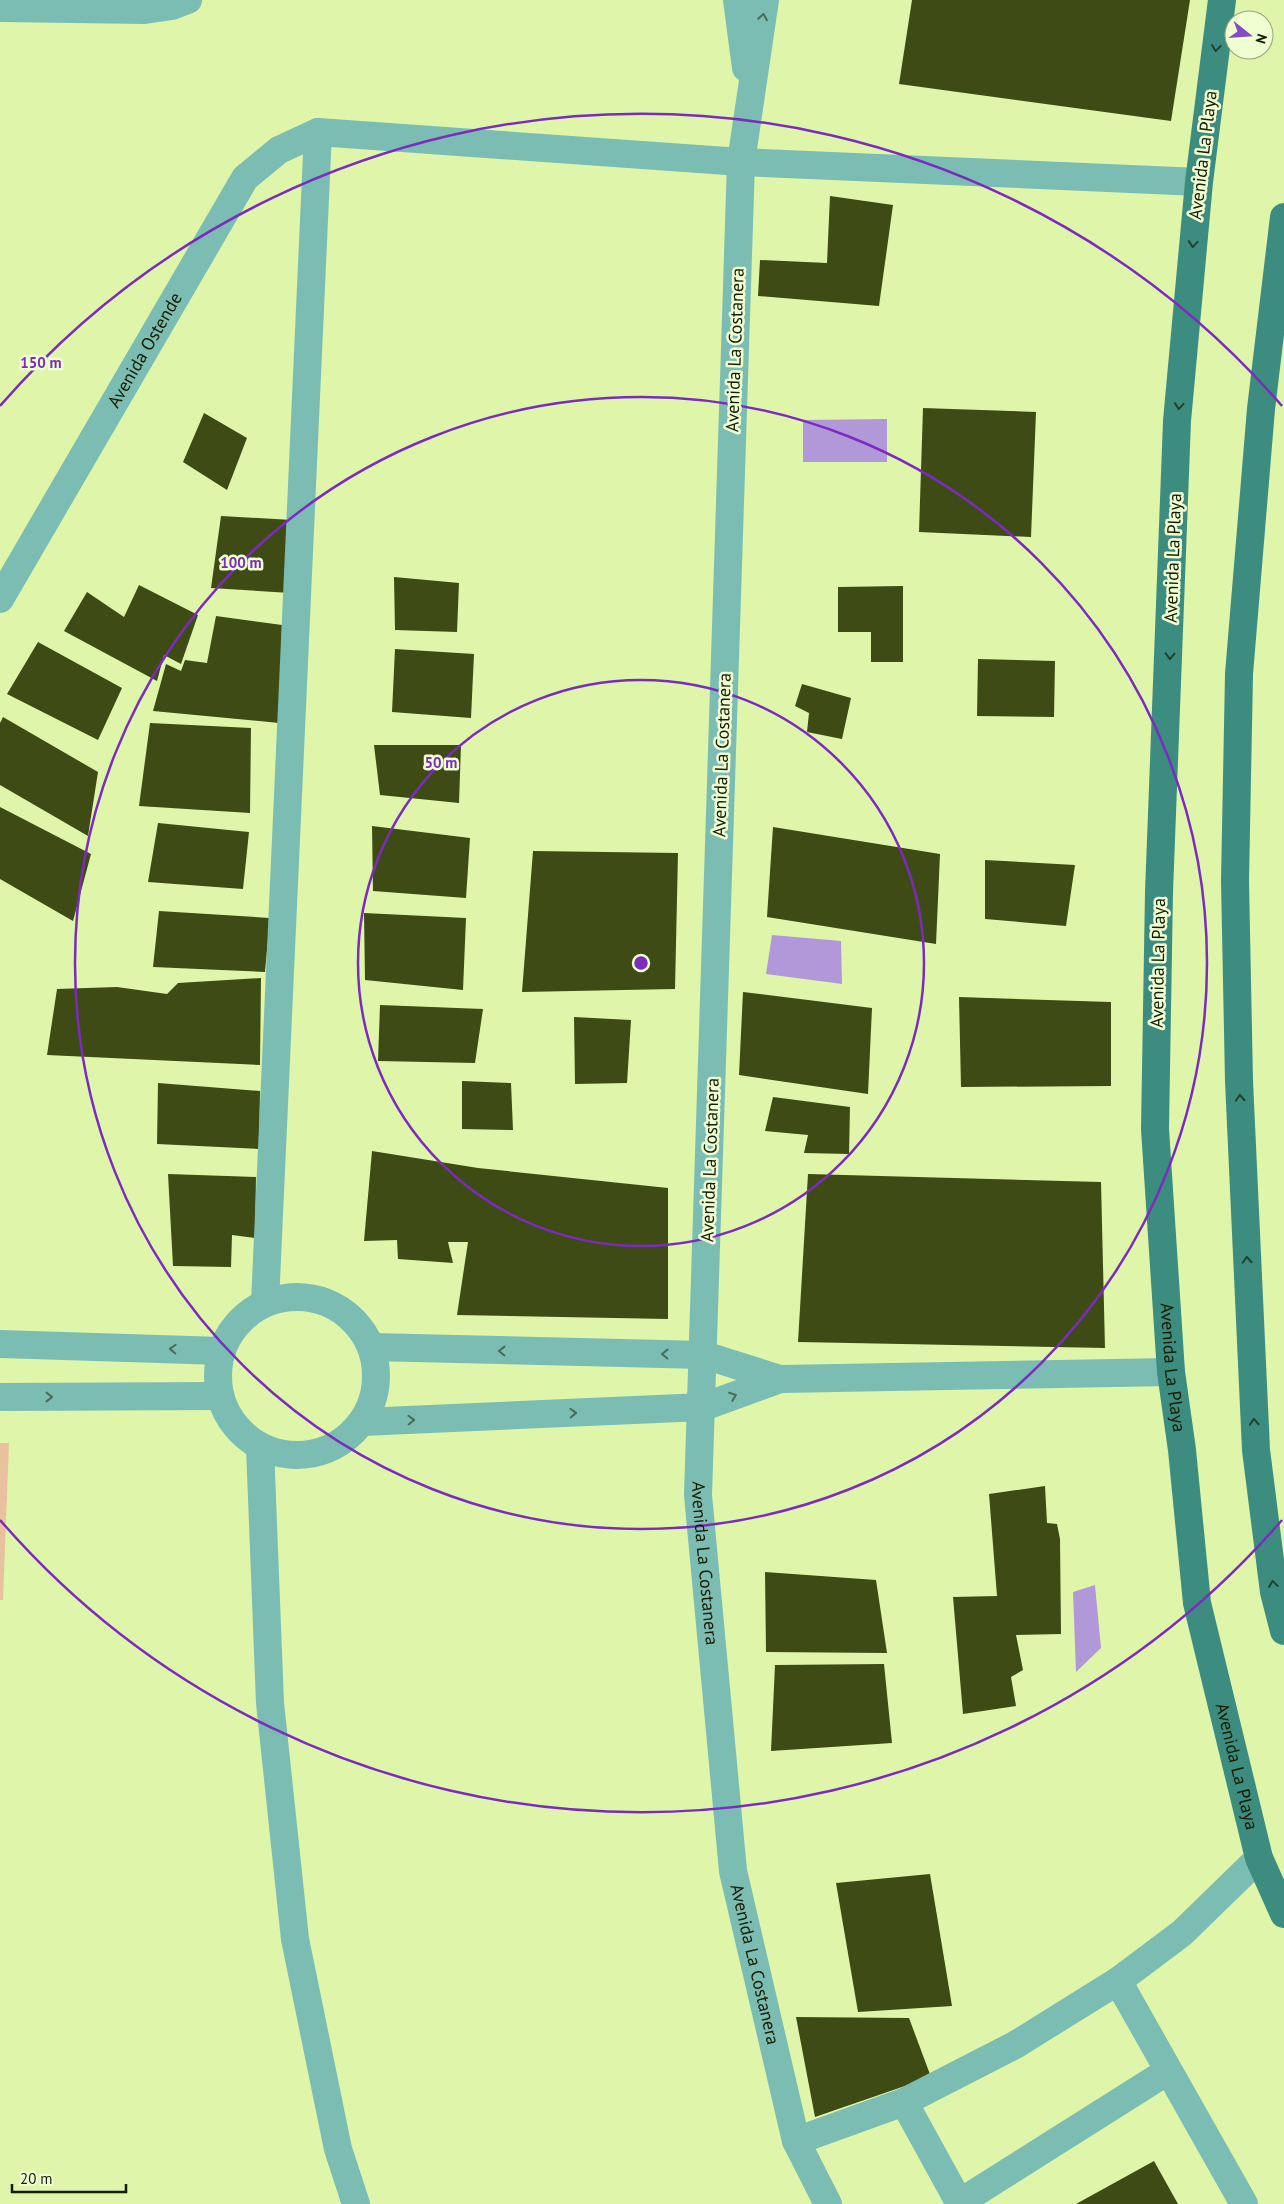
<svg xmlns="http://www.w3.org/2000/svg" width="1284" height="2204" font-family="'PT Sans',sans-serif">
<rect width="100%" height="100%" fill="#dff6aa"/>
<path fill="#eac19f" d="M 0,1443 L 9,1443 L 3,1600 L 0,1600 Z"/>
<path fill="#b198d9" d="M 887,419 L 887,462 L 803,462 L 803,420 Z
M 772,935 L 841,941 L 842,984 L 766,974 Z
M 1095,1585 L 1101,1648 L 1076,1672 L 1073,1592 Z"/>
<path fill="#3e4b14" d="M 912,0 L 1190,0 L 1171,121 L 899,84 Z
M 830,196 L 893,205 L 879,306 L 758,296 L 760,260 L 827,263 Z
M 923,408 L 1036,412 L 1031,537 L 919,532 Z
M 204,413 L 247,438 L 227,490 L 183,462 Z
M 221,516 L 292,520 L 290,593 L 211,588 Z
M 394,577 L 459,583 L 457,632 L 395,630 Z
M 139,585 L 198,615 L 181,664 L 164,655 L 157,681 L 64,631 L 87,592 L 124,617 Z
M 903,586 L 903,662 L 871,662 L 871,632 L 838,632 L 838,587 Z
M 216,616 L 282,625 L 279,723 L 153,711 L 166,664 L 181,671 L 185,660 L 207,663 Z
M 38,642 L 122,688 L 98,740 L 7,694 Z
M 395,649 L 474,654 L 471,718 L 392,712 Z
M 978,659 L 1055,661 L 1054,717 L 977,716 Z
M 802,684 L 851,698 L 842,739 L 807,732 L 809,713 L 795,706 Z
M 3,717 L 98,772 L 88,836 L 0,785 L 0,723 Z
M 150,723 L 251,728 L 250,813 L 139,806 Z
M 374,745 L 461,745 L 459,803 L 380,795 Z
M 0,807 L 91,854 L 73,921 L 0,879 Z
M 158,823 L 249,832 L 243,889 L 148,882 Z
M 372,826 L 470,838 L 466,898 L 373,891 Z
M 773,827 L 940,854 L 936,944 L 767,917 Z
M 533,851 L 678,853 L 675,989 L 522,992 Z
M 985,860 L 1075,865 L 1066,926 L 985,919 Z
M 159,911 L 270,918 L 265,972 L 153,967 Z
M 364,913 L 466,918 L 463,990 L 365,980 Z
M 261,978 L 260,1065 L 47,1055 L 57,989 L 117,987 L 167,994 L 178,983 Z
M 743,992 L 872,1008 L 868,1094 L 739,1075 Z
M 959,997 L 1111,1002 L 1111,1086 L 961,1087 Z
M 380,1005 L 483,1009 L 475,1063 L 378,1061 Z
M 574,1017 L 631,1020 L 627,1083 L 575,1084 Z
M 462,1081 L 511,1083 L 513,1130 L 462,1129 Z
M 158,1083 L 260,1091 L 259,1149 L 157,1144 Z
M 773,1097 L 850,1107 L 849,1154 L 804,1153 L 808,1135 L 765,1131 Z
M 372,1151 L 478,1168 L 668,1188 L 668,1319 L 457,1315 L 468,1242 L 448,1242 L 453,1263 L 398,1259 L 397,1240 L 364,1241 Z
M 168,1174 L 256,1177 L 255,1238 L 232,1235 L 231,1267 L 173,1266 Z
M 808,1174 L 1101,1182 L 1105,1348 L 798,1342 Z
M 1045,1486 L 1047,1523 L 1057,1524 L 1060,1539 L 1061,1634 L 1016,1635 L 1023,1670 L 1011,1677 L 1016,1706 L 963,1714 L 953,1597 L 997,1596 L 989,1494 Z
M 765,1572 L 876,1580 L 887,1653 L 766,1652 Z
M 884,1664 L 892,1743 L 771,1751 L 775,1665 Z
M 930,1874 L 952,2006 L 858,2012 L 836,1883 Z
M 796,2017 L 909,2018 L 931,2077 L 815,2117 Z
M 1154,2161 L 1178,2204 L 1076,2204 Z"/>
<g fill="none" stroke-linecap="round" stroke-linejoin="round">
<g stroke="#7bbdb2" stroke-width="28">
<path d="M 737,0 L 746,68"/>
<path id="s1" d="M 765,0 L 741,162 L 698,1495 L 733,1871 L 796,2141 L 828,2204"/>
<path d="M 0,8 L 145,10 L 172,6 L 188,0"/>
<path id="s2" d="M 0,599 L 245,178 L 279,150 L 318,132 L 741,162 L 1199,182"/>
<circle cx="297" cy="1376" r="79"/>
<path d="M 265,1303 L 318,132"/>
<path d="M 0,1344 L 222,1351"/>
<path d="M 371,1347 L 704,1355 L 780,1379 L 1171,1372"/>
<path d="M 0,1397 L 220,1396"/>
<path d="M 362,1422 L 703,1407 L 780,1379"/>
<path d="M 260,1447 L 270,1703 L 295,1939 L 338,2149 L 356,2204"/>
<path d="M 1118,1981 L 1244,2204"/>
<path d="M 904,2102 L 960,2204"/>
<path d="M 796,2141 L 904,2102 L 1015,2045 L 1118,1981 L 1182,1933 L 1259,1858"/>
<path d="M 959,2203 L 1168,2071"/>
</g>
<g stroke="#3d8c80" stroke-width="28">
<path id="s3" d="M 1222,0 L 1199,182 L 1177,421 L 1159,892 L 1155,1129 L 1171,1372 L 1182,1450 L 1197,1603 L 1259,1858 L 1284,1914"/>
<path d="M 1284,217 L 1261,409 L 1239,674 L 1235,881 L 1239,1081 L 1256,1450 L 1274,1592 L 1284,1631"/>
</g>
</g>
<defs><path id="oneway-chevron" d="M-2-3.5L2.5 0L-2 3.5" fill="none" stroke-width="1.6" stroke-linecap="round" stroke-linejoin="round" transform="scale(1.25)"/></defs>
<g stroke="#486c59">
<use href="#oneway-chevron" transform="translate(763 17) rotate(-81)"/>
<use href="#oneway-chevron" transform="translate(173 1349) rotate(-178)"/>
<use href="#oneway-chevron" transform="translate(502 1351) rotate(-179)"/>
<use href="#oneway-chevron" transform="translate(665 1354) rotate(-179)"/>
<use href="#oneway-chevron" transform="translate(733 1396) rotate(-21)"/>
<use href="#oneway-chevron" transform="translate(49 1397)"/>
<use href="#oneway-chevron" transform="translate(573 1413) rotate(-2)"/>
<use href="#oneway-chevron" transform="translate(411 1420) rotate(-2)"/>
</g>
<g stroke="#22432d">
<use href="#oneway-chevron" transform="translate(1216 48) rotate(97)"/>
<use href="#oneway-chevron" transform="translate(1193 244) rotate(95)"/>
<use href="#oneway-chevron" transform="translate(1179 406) rotate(95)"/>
<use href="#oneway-chevron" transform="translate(1170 656) rotate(92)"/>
<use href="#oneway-chevron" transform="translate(1240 1098) rotate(-93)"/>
<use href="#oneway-chevron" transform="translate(1247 1260) rotate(-93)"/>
<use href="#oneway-chevron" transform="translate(1254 1422) rotate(-93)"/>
<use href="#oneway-chevron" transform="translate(1273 1584) rotate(-97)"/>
</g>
<g fill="none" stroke="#7b2cbf" stroke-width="2.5">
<circle cx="641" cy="963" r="283"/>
<circle cx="641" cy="963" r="566"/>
<path d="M1282 1520A849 849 0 0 1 0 1520M0 406A849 849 0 0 1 1282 406"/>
</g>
<g text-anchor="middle" stroke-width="5" stroke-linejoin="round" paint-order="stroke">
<g font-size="18" fill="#141b00" stroke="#f0ffd2">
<text transform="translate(1203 155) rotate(-83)" y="6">Avenida La Playa</text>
<text transform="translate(735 350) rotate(-88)" y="6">Avenida La Costanera</text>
<text dy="6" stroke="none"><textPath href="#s2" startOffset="288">Avenida Ostende</textPath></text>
<text transform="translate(1173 558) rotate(-88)" y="6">Avenida La Playa</text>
<text transform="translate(722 755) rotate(-88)" y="6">Avenida La Costanera</text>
<text transform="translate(1158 963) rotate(-89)" y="6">Avenida La Playa</text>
<text transform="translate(710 1160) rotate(-88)" y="6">Avenida La Costanera</text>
<text dy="6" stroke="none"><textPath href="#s3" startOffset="1371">Avenida La Playa</textPath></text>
<text dy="6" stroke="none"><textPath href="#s1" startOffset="1566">Avenida La Costanera</textPath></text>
<text dy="6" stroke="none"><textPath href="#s3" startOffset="1776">Avenida La Playa</textPath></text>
<text dy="6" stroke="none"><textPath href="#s1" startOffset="1971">Avenida La Costanera</textPath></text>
</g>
</g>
<circle cx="641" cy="963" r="8" fill="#7b2cbf" stroke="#f0ffd2" stroke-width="2.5"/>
<g font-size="15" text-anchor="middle" font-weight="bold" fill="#7b2cbf" stroke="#f0ffd2" stroke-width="5" stroke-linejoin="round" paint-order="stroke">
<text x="41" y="368">150 m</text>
<text x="241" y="568">100 m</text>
<text x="441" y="768">50 m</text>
</g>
<g transform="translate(1249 35) rotate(107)"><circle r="24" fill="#f0ffd2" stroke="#98a47e"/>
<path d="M0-4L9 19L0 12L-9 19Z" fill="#834cc3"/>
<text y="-8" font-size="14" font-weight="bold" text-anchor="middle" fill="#141b00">N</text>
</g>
<path d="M12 2184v8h114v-8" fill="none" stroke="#141b00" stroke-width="2.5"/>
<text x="20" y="2184" font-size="15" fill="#141b00" stroke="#f0ffd2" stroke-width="4" paint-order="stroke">20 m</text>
</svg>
